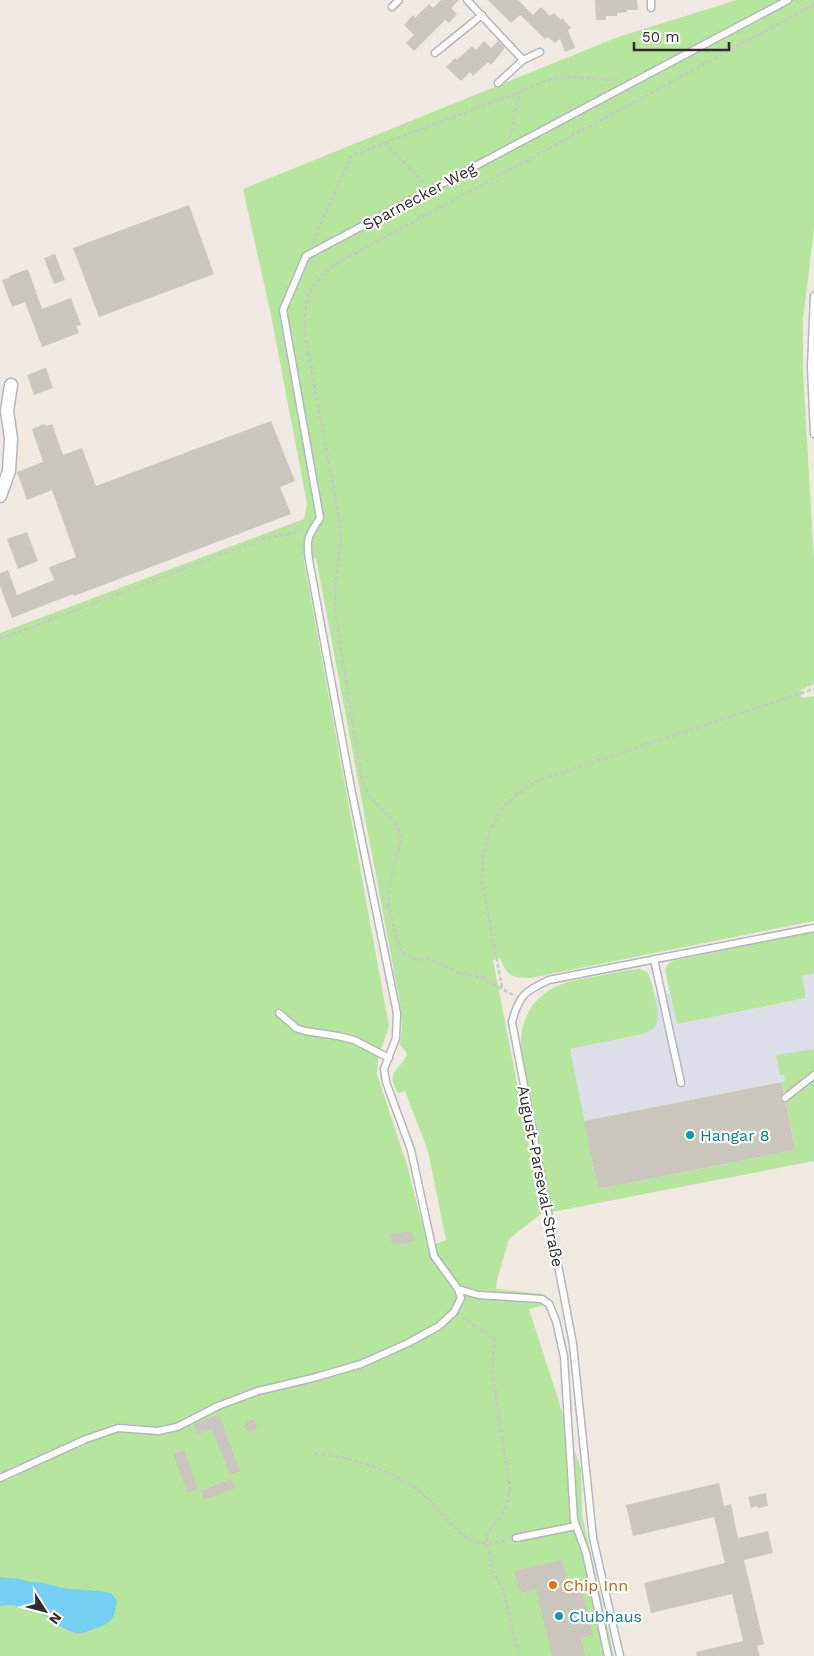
<svg xmlns="http://www.w3.org/2000/svg" width="814" height="1656" font-family="'Work Sans',sans-serif">
<rect width="100%" height="100%" fill="#efe9e1"/>
<path fill="#dcdee8" d="M 814,973 L 814,1049 L 777,1056 L 780,1075 L 784,1075 L 785,1081 L 584,1121 L 570,1049 L 642,1034 L 657,1012 L 654,996 L 670,993 L 677,1024 L 806,998 L 802,975 Z"/>
<path fill="#b6e59e" fill-rule="evenodd" d="M 737,0 L 814,0 L 814,228 L 803,320 L 803,371 L 814,560 L 814,684 L 801,690 L 801,698 L 814,696 L 814,921 L 531,978 C 513,978 507,977 500,958 L 493,960 L 542,1213 L 509,1239 L 497,1280 L 496,1289 L 542,1294 L 549,1304 L 529,1309 L 581,1470 L 582,1515 L 614,1656 L 0,1656 L 0,633 L 304,519 L 307,504 L 271,315 L 243,189 L 618,37 ZM 316,558 L 400,1003 L 402,1027 L 400,1045 L 405,1050 L 407,1055 C 398,1073 385,1071 398,1093 L 405,1091 L 428,1151 L 446,1240 L 428,1247 L 407,1165 L 377,1074 L 378,1058 L 389,1026 L 304,561 Z
M 814,932 L 814,973 L 802,976 L 806,998 L 677,1024 L 665,970 L 667,965 L 672,961 Z
M 640,969 C 642,970 645,971 647,972 C 652,978 660,1015 657,1022 C 655,1030 649,1031 642,1034 L 570,1049 L 598,1189 L 795,1150 L 786,1102 L 814,1079 L 814,1161 L 552,1212 L 521,1048 C 519,1016 537,991 568,982 C 578,979 588,978 598,976 C 612,973 626,970 640,969 Z
M 814,1049 L 814,1072 L 785,1094 L 782,1082 L 785,1081 L 784,1075 L 780,1075 L 776,1055 Z"/>
<path fill="#75cff0" d="M 0,1577 L 19,1579 L 30,1582 L 37,1582 L 53,1585 L 61,1588 L 99,1591 L 111,1593 L 117,1601 C 114,1617 115,1621 99,1627 C 91,1630 84,1634 76,1633 C 66,1631 57,1624 49,1618 C 35,1610 16,1603 0,1606 Z"/>
<path fill="#cbc7bf" d="M 441,0 L 459,0 L 451,8 L 457,14 L 449,23 L 445,20 L 414,51 L 406,43 L 414,35 L 404,25 L 413,15 L 415,18 L 429,4 L 433,8 Z
M 488,0 L 518,0 L 533,15 L 541,7 L 550,16 L 554,13 L 561,20 L 562,18 L 571,28 L 568,30 L 575,48 L 565,52 L 560,39 L 555,43 L 548,37 L 545,39 L 520,15 L 511,23 Z
M 595,0 L 637,0 L 638,10 L 627,10 L 627,12 L 617,13 L 617,16 L 606,16 L 606,20 L 596,20 Z
M 484,41 L 491,48 L 498,41 L 505,48 L 491,65 L 488,62 L 473,76 L 470,72 L 461,81 L 446,67 L 455,58 L 457,60 L 472,46 L 476,50 Z
M 189,205 L 214,274 L 99,317 L 73,248 Z
M 55,254 L 65,280 L 54,284 L 44,258 Z
M 28,269 L 42,309 L 71,298 L 81,325 L 76,326 L 79,333 L 42,347 L 25,302 L 12,307 L 2,280 L 9,278 L 9,276 Z
M 46,368 L 53,388 L 34,395 L 27,375 Z
M 271,421 L 295,481 L 280,487 L 291,514 L 74,596 L 73,594 L 12,618 L 0,586 L 0,573 L 8,570 L 17,595 L 54,580 L 49,567 L 76,557 L 52,490 L 27,500 L 17,472 L 43,462 L 32,429 L 44,424 L 46,426 L 52,424 L 63,455 L 82,448 L 96,486 Z
M 27,532 L 38,561 L 18,569 L 7,539 Z
M 782,1082 L 784,1092 L 781,1096 L 780,1099 L 783,1102 L 786,1103 L 795,1150 L 598,1189 L 584,1121 Z
M 412,1231 L 414,1242 L 392,1245 L 391,1234 Z
M 219,1415 L 240,1471 L 230,1475 L 212,1429 L 197,1434 L 194,1424 Z
M245 1426a6 6 0 1 1 12 0a6 6 0 1 1-12 0Z
M 184,1450 L 198,1489 L 187,1493 L 173,1454 Z
M 231,1479 L 235,1488 L 204,1500 L 201,1491 Z
M 719,1483 L 724,1506 L 731,1504 L 738,1538 L 768,1531 L 773,1553 L 744,1560 L 764,1644 L 757,1646 L 760,1656 L 697,1656 L 696,1652 L 743,1641 L 732,1594 L 651,1613 L 644,1583 L 725,1563 L 714,1517 L 633,1536 L 626,1505 Z
M 766,1493 L 768,1506 L 758,1508 L 757,1506 L 751,1508 L 748,1497 Z
M 562,1560 L 569,1589 L 581,1586 L 593,1635 L 581,1638 L 585,1656 L 552,1656 L 536,1589 L 520,1593 L 514,1571 Z"/>
<g fill="none" stroke-linecap="round" stroke-linejoin="round">
<g stroke="#b4b7c1" stroke-width="9">
<path id="lane" d="M 467,0 L 523,60 L 498,83
M 651,0 L 651,8
M 392,7 L 399,0
M 435,53 L 482,15
M 523,60 L 540,52
M 814,296 L 811,367 L 814,434
M 654,959 L 681,1083
M 279,1013 L 296,1028 L 305,1031 L 338,1036 L 354,1040 L 389,1058
M 785,1098 L 814,1075
M 458,1289 L 478,1295 L 542,1299 L 549,1304 L 556,1321 L 564,1357 L 574,1520 L 586,1553 L 608,1656
M 0,1478 L 86,1439 L 118,1428 L 158,1431 L 177,1427 L 218,1406 L 258,1391 L 313,1378 L 361,1364 L 408,1343 L 439,1326 L 454,1312 L 461,1298 L 458,1289 L 434,1256 L 411,1150 L 386,1082 L 384,1069 L 396,1038 L 397,1013 L 351,788 L 309,560 C 306,538 308,536 320,518 L 283,310 L 306,256 L 788,0
M 516,1538 L 576,1526
M 620,1656 L 593,1538 L 573,1344 L 512,1022 C 519,995 525,991 549,980 L 814,928"/>
</g>
<g stroke="#b4b7c1" stroke-width="15">
<path id="street" d="M 0,496 L 9,471 L 11,439 L 7,411 L 11,385"/>
</g>
<path stroke="#c9c9c9" stroke-width="2.5" stroke-dasharray="4 2.5" stroke-linecap="butt" d="M 510,138 L 520,91
M 385,142 L 424,183
M 313,242 L 351,156 L 560,76 L 617,80
M 0,639 L 259,540 L 302,531
M 502,987 L 482,882 L 483,856 L 490,832 L 501,810 L 517,794 L 539,780 L 814,689
M 513,995 L 483,978 L 457,972 L 430,958 L 417,960 L 402,953 L 397,941 L 388,906 L 389,886 L 401,840 L 398,826 L 369,796 L 363,783 L 360,768 L 335,612 L 335,587 L 341,542 L 339,518 L 305,335 C 304,301 307,287 334,265 L 806,9 L 814,3
M 462,1317 L 495,1339 L 492,1363 L 493,1378 L 510,1489 L 507,1504 L 501,1516 L 486,1535 L 492,1570 L 504,1592 L 519,1656
M 315,1454 C 350,1456 383,1468 412,1486 C 440,1502 452,1539 485,1544 C 492,1545 501,1541 507,1540"/>
<use href="#lane" stroke="#fff" stroke-width="6"/>
<use href="#street" stroke="#fff" stroke-width="12"/>
</g>
<g fill="#0f9aa8" stroke="#fff" stroke-width="2">
<circle cx="690" cy="1135" r="5"/>
<circle cx="559" cy="1616" r="5"/>
</g>
<circle fill="#e8710a" stroke="#fff" stroke-width="2" cx="553" cy="1585" r="5"/>
<g text-anchor="middle" stroke-width="4.5" stroke-linejoin="round" paint-order="stroke">
<g font-size="16" fill="#2e2e2e" stroke="#fff">
<text transform="translate(419 196) rotate(-28)" y="6">Sparnecker Weg</text>
<text transform="translate(541 1176) rotate(79)" y="6">August-Parseval-Straße</text>
</g>
<g font-size="16" fill="#0d838f" stroke="#fff" text-anchor="start">
<text x="700" y="1141">Hangar 8</text>
<text x="569" y="1622">Clubhaus</text>
</g>
<g font-size="16" fill="#c56008" stroke="#fff" text-anchor="start">
<text x="563" y="1591">Chip Inn</text>
</g>
</g>
<g transform="translate(45 1611) rotate(126)" stroke="#ffffff" stroke-width="4" paint-order="stroke">
<path d="M0-4L9 19L0 12L-9 19Z" fill="#2e2e2e"/>
<text y="-8" font-size="14" font-weight="bold" text-anchor="middle" fill="#2e2e2e">N</text>
</g>
<path d="M634 42v8h95v-8" fill="none" stroke="#2e2e2e" stroke-width="2.5"/>
<text x="642" y="42" font-size="15" fill="#2e2e2e" stroke="#ffffff" stroke-width="4" paint-order="stroke">50 m</text>
</svg>
